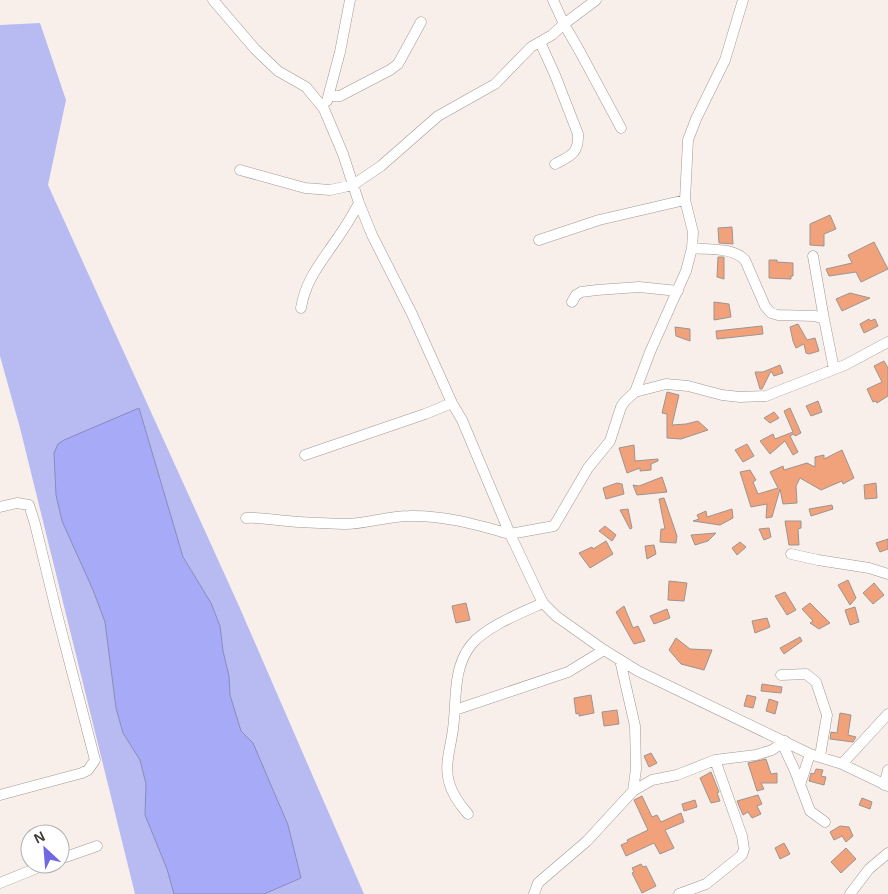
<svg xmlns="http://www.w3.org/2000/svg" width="888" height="894" font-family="Helvetica,sans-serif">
<rect width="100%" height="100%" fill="#f8efea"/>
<path fill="#b8bbf1" d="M 40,23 L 66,100 L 48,185 L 239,606 L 364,894 L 264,894 L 301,878 L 288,825 L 253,743 L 241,731 L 230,695 L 229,676 L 223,651 L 220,626 L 211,603 L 183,557 L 139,408 L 54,453 C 55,476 56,498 62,521 L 93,590 L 105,622 L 116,708 L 123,733 L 140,760 L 146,784 L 145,815 L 167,869 L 174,894 L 135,894 L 20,428 L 0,356 L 0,25 Z"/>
<path fill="#a7aaf6" stroke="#8889bd" d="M 139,408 L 183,557 L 211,603 L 220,626 L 223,651 L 229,676 L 230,695 L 241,731 L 253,743 L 288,825 L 301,878 L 264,894 L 174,894 L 167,869 L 145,815 L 146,784 L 140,760 L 123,733 L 116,708 L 105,622 L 93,590 L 62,521 L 56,495 L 54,453 L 58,444 L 64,440 Z"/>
<path fill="#f1a27a" stroke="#9d9490" d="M 830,215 L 836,229 L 824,234 L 824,246 L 810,245 L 810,224 Z
M 732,227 L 733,244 L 719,243 L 718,228 Z
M 874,242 L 888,269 L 861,282 L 856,272 L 829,276 L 826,269 L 852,263 L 848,255 Z
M 718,257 L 724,257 L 724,279 L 717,277 Z
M 769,260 L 777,260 L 777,262 L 793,263 L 793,276 L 791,276 L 791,279 L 769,278 Z
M 850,293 L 870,298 L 842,311 L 836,299 Z
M 714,302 L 729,304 L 731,317 L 714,320 Z
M 869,319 L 870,321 L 875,319 L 878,326 L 864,333 L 860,324 Z
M 798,324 L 807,340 L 815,338 L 819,351 L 809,354 L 806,353 L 804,344 L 796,348 L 793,341 L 790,327 Z
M 762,326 L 763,334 L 717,339 L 716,331 Z
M 675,327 L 690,329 L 690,341 L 676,336 Z
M 884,361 L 888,368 L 888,396 L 877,403 L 876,401 L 873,402 L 867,389 L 882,382 L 874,366 Z
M 780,365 L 783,373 L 774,376 L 771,371 L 762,389 L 760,389 L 755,372 L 763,372 Z
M 667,392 L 679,395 L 672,425 L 686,424 L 698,421 L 708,430 L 681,439 L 667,438 L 667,414 L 662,413 Z
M 818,401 L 822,412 L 811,416 L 806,406 Z
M 790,408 L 801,433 L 795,436 L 794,434 L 790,436 L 798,452 L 793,455 L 785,441 L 770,454 L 760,441 L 773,434 L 775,439 L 793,432 L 784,411 Z
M 774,412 L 779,418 L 770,423 L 764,418 Z
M 747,444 L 754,456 L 743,462 L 735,450 Z
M 634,445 L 635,461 L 658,459 L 658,461 L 651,464 L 651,470 L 640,471 L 640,468 L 627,473 L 619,448 Z
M 842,450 L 854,478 L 843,484 L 842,481 L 821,490 L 800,478 L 796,486 L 797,503 L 783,504 L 780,489 L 772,517 L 766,518 L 767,504 L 751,507 L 740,472 L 750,470 L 756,480 L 753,482 L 758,494 L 778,488 L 770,472 L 783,466 L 784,470 L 807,463 L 815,467 L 815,457 L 824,455 L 824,459 Z
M 662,477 L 667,492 L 637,495 L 633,485 L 639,486 Z
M 617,483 L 622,484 L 624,494 L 606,499 L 603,488 Z
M 876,483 L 877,498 L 865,499 L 864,485 Z
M 664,498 L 677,536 L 676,543 L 660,542 L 661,529 L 665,529 L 659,499 Z
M 832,505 L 833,509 L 811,516 L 809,509 Z
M 628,509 L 632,528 L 630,529 L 620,510 Z
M 732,509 L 733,518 L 720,525 L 693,521 L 699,519 L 697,515 L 706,511 L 707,517 Z
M 785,521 L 801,521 L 801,528 L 798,529 L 799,545 L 789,545 Z
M 605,526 L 616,535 L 612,541 L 599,531 Z
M 769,528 L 771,537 L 764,540 L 759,529 Z
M 716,533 L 708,541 L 695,545 L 691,535 Z
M 888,539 L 888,549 L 880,552 L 876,543 Z
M 606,541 L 613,554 L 590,568 L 579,553 L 592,547 L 593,549 Z
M 740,542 L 746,547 L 737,555 L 732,548 Z
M 654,545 L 656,554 L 647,559 L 645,546 Z
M 848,580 L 856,598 L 850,605 L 838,585 Z
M 669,581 L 687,583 L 684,601 L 668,600 Z
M 874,583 L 884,595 L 873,604 L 863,593 Z
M 785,592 L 796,610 L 787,615 L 775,596 Z
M 466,603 L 470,620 L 456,623 L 452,606 Z
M 810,603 L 830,623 L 819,629 L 810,623 L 813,621 L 802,609 Z
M 624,606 L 633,628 L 638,626 L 645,641 L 634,644 L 616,612 Z
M 855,607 L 859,622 L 850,625 L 845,610 Z
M 667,609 L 670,618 L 654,624 L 650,616 Z
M 767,618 L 770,627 L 755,633 L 752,621 Z
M 800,637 L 802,641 L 784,654 L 780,648 Z
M 676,638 L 690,649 L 712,650 L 704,670 L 681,664 L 669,650 Z
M 762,684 L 782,687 L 781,693 L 761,691 Z
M 591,695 L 594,713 L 579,716 L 579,713 L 576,714 L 574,698 Z
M 747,695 L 756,697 L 753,708 L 744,706 Z
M 769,699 L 778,702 L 775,714 L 766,711 Z
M 617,710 L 619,724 L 604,726 L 602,712 Z
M 840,713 L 851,715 L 848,735 L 856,737 L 853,742 L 830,739 L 831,732 L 837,733 Z
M 651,753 L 657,763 L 649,767 L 644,756 Z
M 766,759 L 771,774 L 777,773 L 777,783 L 761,783 L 764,789 L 757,791 L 748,763 Z
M 816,769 L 823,770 L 821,776 L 826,777 L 824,785 L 809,781 L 811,773 L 814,774 Z
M 711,772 L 719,792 L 717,793 L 720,801 L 711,803 L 700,778 Z
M 758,795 L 762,804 L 757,806 L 761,814 L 752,818 L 748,812 L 743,815 L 737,801 Z
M 642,796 L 652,817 L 657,815 L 661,822 L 681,813 L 684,822 L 665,830 L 674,848 L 660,854 L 654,843 L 626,856 L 621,845 L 628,842 L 627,840 L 648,830 L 634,800 Z
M 862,798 L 872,802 L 870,809 L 859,805 Z
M 695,800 L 697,807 L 684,811 L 682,804 Z
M 840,826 L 849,827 L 853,836 L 846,842 L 842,836 L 834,840 L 830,832 Z
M 784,843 L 790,854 L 780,859 L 775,848 Z
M 846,848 L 856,859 L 841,873 L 831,862 Z
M 641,864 L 643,867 L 646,866 L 656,886 L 642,893 L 632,873 L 634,872 L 632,868 Z"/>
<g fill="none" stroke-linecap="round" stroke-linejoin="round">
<g stroke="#a19894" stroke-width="11">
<path id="minor" d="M 213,0 L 255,49 L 278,71 L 306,87 L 324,109 L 343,154 L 359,203 L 372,235 L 412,314 L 452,403 L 462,420 L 510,534 L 538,593 L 543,603 L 556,616 L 604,650 L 638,671 L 810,754 L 842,764 L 888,786
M 553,0 L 564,24 L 579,50 L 621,128
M 540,42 L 555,75 L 578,134 C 579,154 570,156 555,164
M 329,96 L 340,96 L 390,70 L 398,64 L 421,22
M 327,101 L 340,52 L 350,0
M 240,170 L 305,188 L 330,190 L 353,185 L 381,166 L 438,116 L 495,84 L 531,47 L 552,35 L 564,24 L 596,0
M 539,240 L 599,220 L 685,200
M 692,248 C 708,250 733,247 745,260 L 765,306 L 771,313 L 778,315 L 815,316 L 824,319 L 834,369
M 813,256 L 824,319
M 572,302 L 576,295 L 581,292 L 597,290 L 639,287 L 678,291
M 301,308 C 305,283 318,266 332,246 C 342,232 351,218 359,203
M 635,392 L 650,352 L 686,271 L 692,248 L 693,232 L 685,200 L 688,140 L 696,119 L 725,60 L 743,0
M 305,455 L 425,414 L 452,403
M 0,507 L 17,503 L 29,505 L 35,524 L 57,614 L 95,760 L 88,770 L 82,773 L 0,795
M 246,518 C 261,517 273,520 288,521 C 306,523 326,523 345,524 C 367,524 388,516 409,516 C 444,515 477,525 510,534
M 510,534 L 554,526 L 588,468 L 610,441 L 621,407 L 625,401 L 635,392 L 666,384 L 688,386 L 722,395 L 740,397 L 766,396 L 845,365 L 888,342
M 791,554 L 818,560 L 869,568 L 888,574
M 620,660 L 635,726 L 636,769 L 633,791
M 781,675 L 806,674 L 816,682 L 827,715 L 820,756
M 455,710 L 568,672 L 604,650
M 782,743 L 795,771 L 810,811 L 825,822
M 842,764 L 888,714
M 800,785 L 810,754
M 884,785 L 888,770
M 468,814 C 460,805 452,794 449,782 C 444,765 451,746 453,729 C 457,701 452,669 471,645 C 485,627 523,612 543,603
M 60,859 L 97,846
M 0,883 L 47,864
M 534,894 L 538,883 L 587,841 L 633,791 L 652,780 L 677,775 L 715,760 L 756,755 L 772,750 L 785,741
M 679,894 L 706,884 L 742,855 L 744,849 L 742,836 L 715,760
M 850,894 L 869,869 L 888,853"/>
</g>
<use href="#minor" stroke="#fff" stroke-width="10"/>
</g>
<g transform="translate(45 849) rotate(334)"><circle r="24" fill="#ffffff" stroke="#b2b1b0"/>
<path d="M0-4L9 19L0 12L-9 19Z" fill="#7069e3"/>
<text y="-8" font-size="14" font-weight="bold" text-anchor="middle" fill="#3e3b39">N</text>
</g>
</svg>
